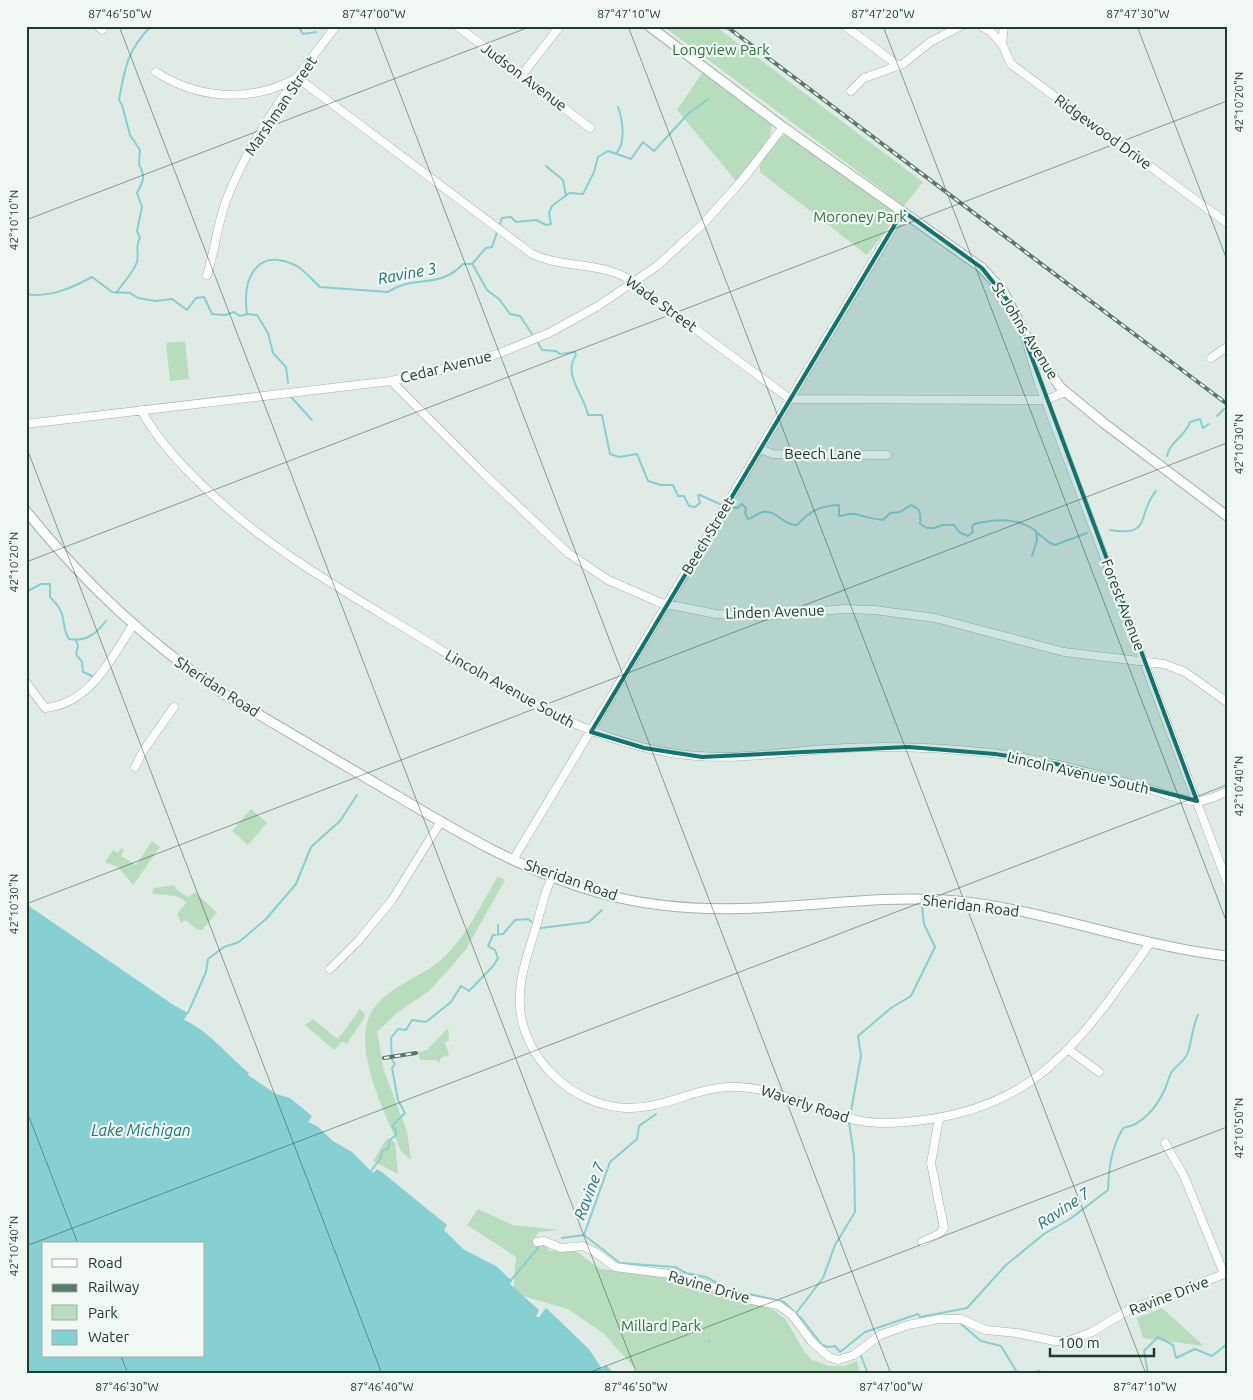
<svg xmlns="http://www.w3.org/2000/svg" width="1253" height="1400" font-family="Ubuntu,sans-serif">
<rect width="100%" height="100%" fill="#e0ebe5"/>
<path fill="#b8ddbe" d="M 663,26 L 715,26 L 923,182 L 904,206 Z
M 702,73 L 771,124 C 775,141 747,168 736,181 L 677,110 Z
M 781,136 L 788,136 L 892,210 L 893,221 L 867,255 L 760,172 L 760,162 Z
M 185,341 L 189,379 L 170,381 L 166,343 Z
M 251,809 L 267,823 L 248,845 L 232,831 Z
M 152,841 L 160,847 L 133,885 L 118,867 L 105,862 L 113,850 L 118,853 L 121,848 L 124,850 L 121,856 L 136,865 Z
M 498,876 L 505,880 L 466,949 L 451,967 L 429,991 L 398,1012 L 377,1032 L 384,1071 L 407,1131 L 411,1160 L 401,1151 C 386,1114 345,1039 377,1004 C 394,985 418,978 437,963 C 464,942 480,906 498,876 Z
M 174,885 L 177,890 L 188,897 L 195,892 L 217,913 L 202,930 L 196,929 L 186,920 L 181,923 L 177,914 L 186,903 C 178,892 163,897 152,893 L 154,888 Z
M 360,1009 L 365,1014 L 364,1018 L 347,1044 L 342,1042 L 334,1050 L 305,1025 L 313,1019 L 338,1039 Z
M 448,1028 L 449,1041 L 445,1042 L 449,1055 L 441,1058 L 439,1063 L 436,1060 L 420,1060 L 418,1052 L 427,1050 Z
M 387,1138 L 395,1142 L 398,1174 L 373,1161 Z
M 478,1209 L 513,1225 L 559,1230 L 539,1232 L 535,1238 L 551,1251 L 576,1251 L 600,1269 L 631,1272 L 684,1281 L 774,1310 L 786,1320 L 804,1351 L 812,1360 L 829,1366 L 844,1366 L 857,1361 L 860,1374 L 640,1374 L 603,1333 L 568,1309 L 513,1293 L 516,1257 L 467,1225 Z
M 1162,1308 L 1204,1346 L 1143,1338 L 1137,1318 Z"/>
<path fill="#86d0d2" fill-rule="evenodd" d="M 26,904 L 172,1004 L 188,1013 L 184,1020 C 208,1030 228,1056 249,1073 L 248,1075 L 276,1094 L 290,1098 L 312,1116 L 308,1122 L 317,1126 L 333,1141 L 352,1152 L 373,1173 L 377,1169 L 383,1173 L 447,1225 L 444,1230 L 463,1249 L 496,1266 L 512,1281 L 510,1284 L 539,1310 L 536,1317 L 539,1317 L 546,1308 L 589,1349 L 602,1369 L 606,1365 L 615,1374 L 26,1374 ZM 44,1244 L 204,1244 L 204,1356 L 44,1356 Z"/>
<g fill="none" stroke-linecap="round" stroke-linejoin="round">
<path stroke="#86d0d2" stroke-width="2" d="M 298,26 L 303,34 L 316,32
M 616,154 C 626,142 623,121 618,107
M 546,166 L 563,180 L 566,196
M 499,227 L 502,218 L 511,217 L 516,222 L 536,220 L 546,225 L 551,224 L 549,213 L 552,206 L 569,193 L 583,194 L 594,172 L 598,157 L 608,151 L 631,159 L 643,142 L 654,151 L 688,114 L 708,99
M 473,265 L 487,290 L 499,299 L 510,314 L 520,316 L 534,337
M 116,293 C 123,283 133,273 137,262 C 139,253 135,245 140,238 L 137,231 L 142,207 L 137,193 C 143,182 146,176 139,165 L 140,150 L 130,135 L 122,105 L 119,100 C 125,67 127,51 151,26
M 26,294 C 49,298 72,288 92,277 L 112,292 L 130,293 L 138,298 L 155,301 L 172,299 L 187,310 L 196,298 L 204,297 L 212,314 L 225,315 L 234,312 L 240,316 L 247,314 C 242,279 256,246 297,266 C 305,271 313,281 320,287 L 388,292 C 414,274 439,290 463,264 L 472,264 L 486,248 L 492,247 L 497,232
M 247,314 L 257,315 L 268,333 L 273,353 L 286,367 L 288,383
M 537,341 L 542,350 L 556,351 L 560,354 L 575,352 L 576,355 C 562,375 585,396 588,415 L 602,415 L 610,454 L 619,457 L 637,454 L 648,481 L 661,485 L 673,485 L 678,496 L 684,496 L 689,506 L 695,507 L 700,503 L 698,495 L 700,495 L 724,506
M 291,397 L 312,420
M 1217,416 L 1224,409
M 1167,456 C 1170,441 1186,436 1190,422 L 1200,419 L 1203,428 L 1209,424
M 729,507 L 737,508 L 742,504 L 746,508 L 745,513 L 748,519 C 753,518 758,513 763,512 C 778,510 782,525 797,525 C 810,511 819,506 839,505 L 839,516 C 844,516 849,513 855,514 C 866,517 870,519 883,520 L 890,513 L 900,512 L 911,505 C 921,509 921,514 920,524 L 927,528 L 934,528 L 943,525 L 954,525 L 959,532 L 968,536 L 973,532 L 972,527 L 974,524 C 995,519 1017,517 1036,531 L 1037,540 L 1032,556
M 1110,530 C 1153,537 1136,515 1156,491
M 1036,532 L 1050,543 L 1055,545 L 1087,533
M 26,592 L 41,584 L 50,584 L 50,597 C 70,617 59,622 69,639 C 86,642 96,634 106,621
M 76,640 L 78,646 L 76,654 L 82,662 L 83,672 L 92,676
M 541,928 L 589,922 L 602,910
M 498,934 L 498,925
M 188,1013 L 206,972 L 208,959 L 224,947 L 239,942 L 266,919 L 296,884 L 311,847 L 340,821 L 357,795
M 851,1111 L 861,1056 L 858,1036 L 891,1008 L 911,996 L 935,947 L 924,924 L 922,906
M 371,1171 L 380,1159 L 383,1150 L 388,1149 L 390,1140 L 396,1135 L 396,1130 L 392,1126 L 405,1113 L 398,1100 L 392,1068 L 395,1064 L 392,1060 L 391,1038 L 398,1029 L 406,1030 L 412,1020 L 426,1022 L 451,1002 L 461,986 L 469,991 L 494,965 L 498,958 L 495,950 L 488,946 L 493,935 L 503,934 L 515,920 L 528,919 L 532,922
M 584,1235 L 610,1162 L 637,1139 L 639,1126 L 656,1114
M 562,1238 L 584,1235 L 620,1263 L 675,1267 L 686,1273 L 706,1277 L 728,1289 L 784,1302 L 802,1319 L 822,1345 L 828,1347 L 835,1346 L 840,1352 L 865,1332 L 918,1314 L 920,1317 L 967,1308 L 1006,1265 L 1044,1234 L 1070,1219 L 1108,1190 C 1109,1167 1111,1149 1123,1128 C 1142,1125 1156,1108 1164,1091 C 1167,1086 1168,1079 1171,1073 C 1176,1065 1185,1062 1188,1052 C 1192,1040 1192,1028 1198,1015
M 511,1280 L 539,1247
M 797,1312 L 823,1278 L 835,1245 L 855,1212 L 854,1156 L 849,1122
M 961,1324 L 981,1341 L 1001,1346 L 1018,1374
M 709,1341 L 709,1342
M 861,1356 L 868,1374
M 1027,1374 L 1039,1371 L 1046,1374
M 1148,1374 L 1144,1351 L 1158,1337 L 1173,1345 L 1176,1358 L 1195,1349 L 1212,1356 L 1227,1344"/>
<g stroke="#a3b3ab" stroke-width="9">
<path id="minor" d="M 98,26 L 102,30
M 457,26 L 590,128
M 845,26 L 899,66
M 981,26 L 990,31 L 1002,44
M 1004,26 L 1002,44 L 1011,64 L 1227,223
M 156,72 C 198,99 249,103 295,79 L 303,82 L 532,254 C 562,268 595,262 625,277 L 790,399 L 1046,400 L 1065,392
M 522,75 L 560,26
M 851,91 L 864,78 L 903,64 L 930,42 L 961,26
M 207,275 C 215,251 217,225 226,201 C 251,135 294,81 336,26
M 1026,340 L 1038,381 L 1227,882
M 1211,358 L 1227,347
M 391,381 L 483,473 L 568,553 L 608,580 L 661,603 L 716,614 L 765,616 L 844,609 L 874,610 L 935,618 L 1064,652 L 1164,664 L 1185,672 L 1227,702
M 141,410 C 156,437 176,460 198,481 C 261,544 334,585 410,631 C 493,681 574,737 671,753 C 729,762 772,753 828,749 C 883,745 938,747 992,753 C 1042,759 1091,773 1139,786 C 1155,790 1182,802 1198,801 C 1207,801 1218,795 1227,792
M 26,424 L 391,381 L 455,367 L 500,353 L 549,333 L 598,306 L 657,266 L 704,223 L 743,179 L 783,127
M 760,449 L 773,454 L 887,455
M 26,682 L 45,708 C 90,704 111,659 133,625
M 135,767 L 143,751 L 174,707
M 513,860 L 903,211
M 553,876 C 544,891 541,911 536,927 C 528,953 518,979 520,1007 C 524,1060 573,1105 625,1108 C 665,1110 700,1084 739,1087 C 782,1089 815,1112 856,1120 C 877,1125 902,1123 924,1120 C 1012,1108 1059,1068 1110,999 C 1123,980 1137,963 1149,944
M 330,969 L 359,940 L 392,900 L 440,823
M 1069,1050 L 1099,1072
M 1165,1143 L 1184,1176 L 1224,1274
M 537,1242 L 544,1241 L 561,1248 L 583,1246 L 595,1252 L 615,1267 L 670,1274 L 700,1282 L 736,1297 L 778,1305 L 792,1315 L 811,1341 L 829,1357 L 838,1360 L 854,1355 L 880,1335 L 908,1325 L 939,1319 L 961,1319 L 986,1330 L 1017,1333 L 1055,1341 L 1069,1341 L 1092,1332 L 1127,1311 L 1227,1273
M 922,1242 L 939,1234 L 944,1228 L 931,1163 L 939,1118"/>
</g>
<g stroke="#a3b3ab" stroke-width="11">
<path id="tertiary" d="M 649,26 L 783,127 L 982,268 L 1003,291 L 1034,351 L 1061,388 L 1105,424 L 1227,516
M 26,511 C 86,585 145,640 224,694 C 280,727 337,761 394,794 C 459,833 525,872 600,893 C 656,909 717,911 774,907 C 831,904 887,896 945,900 C 1041,907 1131,945 1227,956"/>
</g>
<use href="#minor" stroke="#fff" stroke-width="8"/>
<use href="#tertiary" stroke="#fff" stroke-width="9"/>
<g stroke="#5b786c" stroke-width="4">
<path id="rail" d="M 726,26 L 1227,404
M 384,1058 L 416,1053"/>
</g>
<use href="#rail" stroke="#f1f8f3" stroke-width="2" stroke-dasharray="5.5" stroke-linecap="butt"/>
</g>
<path fill="#0f766e" fill-opacity="0.2" stroke="#0f766e" stroke-width="4" stroke-linejoin="round" d="M 903,211 L 982,268 L 1013,307 L 1197,801 L 1056,764 L 995,754 L 908,747 L 702,757 L 644,748 L 591,732 Z"/>
<path fill="none" stroke="#203c31" stroke-width="1" stroke-opacity="0.45" d="M 119,26 L 637,1374M 374,26 L 891,1374M 628,26 L 1146,1374M 883,26 L 1227,923M 1137,26 L 1227,260M 26,220 L 532,26M 26,446 L 382,1374M 26,562 L 1227,101M 26,904 L 1227,443M 26,1109 L 78,1244M 26,1246 L 1227,785M 121,1356 L 128,1374M 585,1374 L 1227,1127"/>
<g text-anchor="middle" stroke-width="4.5" stroke-linejoin="round" paint-order="stroke">
<g font-size="15" fill="#2a743d" stroke="#f1f8f3">
<text x="721" y="55">Longview Park</text>
<text x="860" y="222">Moroney Park</text>
<text x="661" y="1331">Millard Park</text>
</g>
<g font-size="15" fill="#203c31" stroke="#f1f8f3">
<text transform="translate(524 77) rotate(37)" y="5">Judson Avenue</text>
<text transform="translate(281 106) rotate(-56)" y="5">Marshman Street</text>
<text transform="translate(1103 132) rotate(36)" y="5">Ridgewood Drive</text>
<text transform="translate(661 304) rotate(36)" y="5">Wade Street</text>
<text transform="translate(1025 331) rotate(58)" y="5">St Johns Avenue</text>
<text transform="translate(446 367) rotate(-14)" y="5">Cedar Avenue</text>
<text x="823" y="459">Beech Lane</text>
<text transform="translate(708 536) rotate(-59)" y="5">Beech Street</text>
<text transform="translate(1123 605) rotate(69)" y="5">Forest Avenue</text>
<text transform="translate(775 612) rotate(-2)" y="5">Linden Avenue</text>
<text transform="translate(217 687) rotate(33)" y="5">Sheridan Road</text>
<text transform="translate(510 689) rotate(29)" y="5">Lincoln Avenue South</text>
<text transform="translate(1078 773) rotate(13)" y="5">Lincoln Avenue South</text>
<text transform="translate(571 880) rotate(19)" y="5">Sheridan Road</text>
<text transform="translate(971 906) rotate(7)" y="5">Sheridan Road</text>
<text transform="translate(805 1104) rotate(18)" y="5">Waverly Road</text>
<text transform="translate(709 1287) rotate(16)" y="5">Ravine Drive</text>
<text transform="translate(1169 1296) rotate(-21)" y="5">Ravine Drive</text>
</g>
<g font-size="16" font-style="italic" fill="#197579" stroke="#f1f8f3">
<text transform="translate(407 273) rotate(-11)" y="6">Ravine 3</text>
<text x="141" y="1136">Lake Michigan</text>
<text transform="translate(589 1191) rotate(-69)" y="6">Ravine 7</text>
<text transform="translate(1063 1208) rotate(-34)" y="6">Ravine 7</text>
</g>
</g>
<rect width="1253" height="1400" fill="none" stroke="#f1f8f3" stroke-width="55"/>
<rect x="42" y="1242" width="162" height="115" fill="#f1f8f3" stroke="#9dada5"/>
<rect x="52" y="1259" width="25" height="8" fill="#ffffff" stroke="#9dada5"/>
<text x="88" y="1268" font-size="15" fill="#203c31">Road</text>
<rect x="52" y="1284" width="25" height="8" fill="#5b786c" stroke="#9dada5"/>
<text x="88" y="1292" font-size="15" fill="#203c31">Railway</text>
<rect x="52" y="1305" width="25" height="15" fill="#b8ddbe" stroke="#9dada5"/>
<text x="88" y="1318" font-size="15" fill="#203c31">Park</text>
<rect x="52" y="1330" width="25" height="15" fill="#86d0d2" stroke="#9dada5"/>
<text x="88" y="1342" font-size="15" fill="#203c31">Water</text>
<path d="M1050 1348v8h104v-8" fill="none" stroke="#203c31" stroke-width="2.5"/>
<text x="1058" y="1348" font-size="15" fill="#203c31" stroke="#f1f8f3" stroke-width="4" paint-order="stroke">100 m</text>
<rect x="28" y="28" width="1198" height="1344" fill="none" stroke="#203c31" stroke-width="2"/>
<g font-size="12" text-anchor="middle" fill="#203c31">
<text x="120" y="18">87°46'50"W</text>
<text x="374" y="18">87°47'00"W</text>
<text x="629" y="18">87°47'10"W</text>
<text x="883" y="18">87°47'20"W</text>
<text x="1138" y="18">87°47'30"W</text>
<text transform="translate(1239 102) rotate(-90)" y="4">42°10'20"N</text>
<text transform="translate(14 220) rotate(-90)" y="4">42°10'10"N</text>
<text transform="translate(1239 444) rotate(-90)" y="4">42°10'30"N</text>
<text transform="translate(14 562) rotate(-90)" y="4">42°10'20"N</text>
<text transform="translate(1239 786) rotate(-90)" y="4">42°10'40"N</text>
<text transform="translate(14 904) rotate(-90)" y="4">42°10'30"N</text>
<text transform="translate(1239 1128) rotate(-90)" y="4">42°10'50"N</text>
<text transform="translate(14 1246) rotate(-90)" y="4">42°10'40"N</text>
<text x="127" y="1391">87°46'30"W</text>
<text x="382" y="1391">87°46'40"W</text>
<text x="636" y="1391">87°46'50"W</text>
<text x="891" y="1391">87°47'00"W</text>
<text x="1145" y="1391">87°47'10"W</text>
</g>
</svg>
